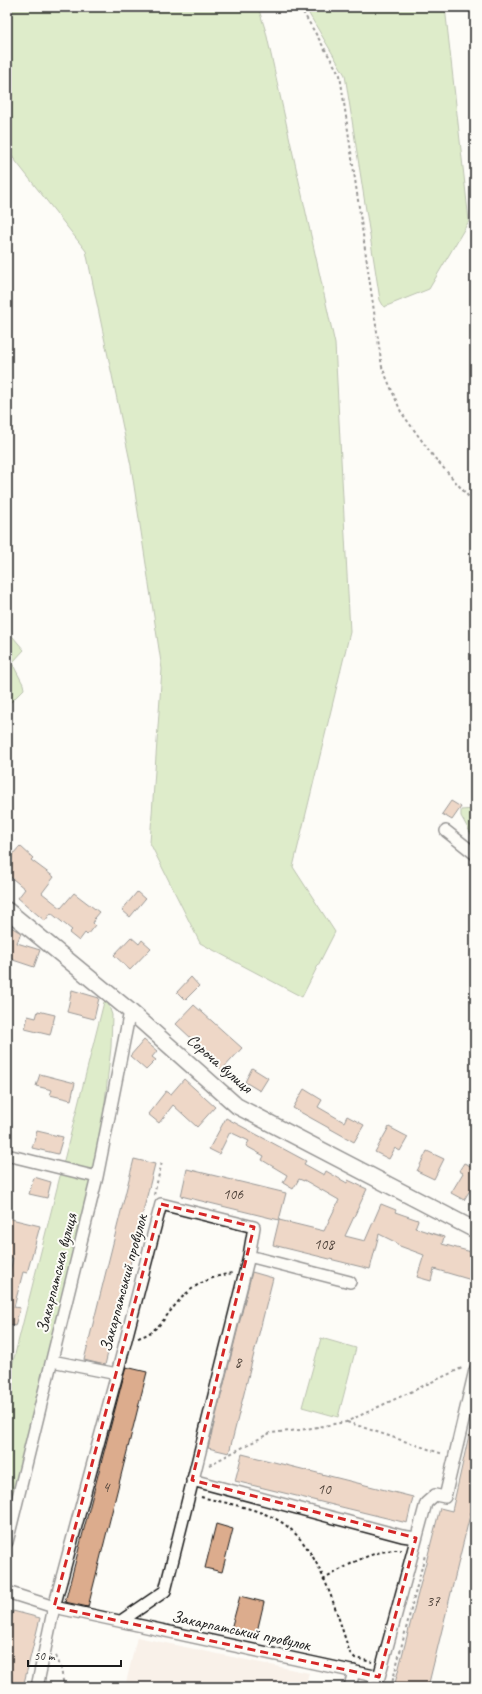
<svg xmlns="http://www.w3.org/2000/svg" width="482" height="1694" font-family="Caveat,sans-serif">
<rect width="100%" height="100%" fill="#fdfcf7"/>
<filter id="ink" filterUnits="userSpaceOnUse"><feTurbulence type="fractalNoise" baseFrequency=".025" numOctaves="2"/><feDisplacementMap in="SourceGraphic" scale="8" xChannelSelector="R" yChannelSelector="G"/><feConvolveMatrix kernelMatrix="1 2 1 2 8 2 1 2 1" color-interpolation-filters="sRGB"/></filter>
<g filter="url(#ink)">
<path fill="#f3e4d7" d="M 137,1637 L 309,1673 L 305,1687 L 125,1687 Z"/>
<path fill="#b9da93" stroke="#6a7b58" d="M 7,7 L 258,7 L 266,32 L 335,344 L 350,632 L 293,867 L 335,932 L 302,997 L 200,943 L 150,843 L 162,669 L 131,466 L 86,251 L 7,150 Z
M 305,7 L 445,7 L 469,221 L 429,289 L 384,307 L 380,300 L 345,75 Z
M 7,630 L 24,650 L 12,663 L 23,684 L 24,689 L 7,706 Z
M 475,809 L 475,841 L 461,816 L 461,810 Z
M 106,1000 L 108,1003 L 112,1015 L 111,1047 L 101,1137 L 7,1527 L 7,1386 L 104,1002 Z
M 321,1338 L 356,1348 L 338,1417 L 302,1407 Z"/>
<path fill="#dcac8d" stroke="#1c1c1c" d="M 451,801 L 461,807 L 452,820 L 442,814 Z
M 20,846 L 33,858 L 31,860 L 54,877 L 42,893 L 61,908 L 74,893 L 99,912 L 94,918 L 95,919 L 93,923 L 95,925 L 87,935 L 85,933 L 79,941 L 69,933 L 72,930 L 51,913 L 45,921 L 18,898 L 25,889 L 7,874 L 7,851 L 12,855 Z
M 137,892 L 145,899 L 130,917 L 122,910 Z
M 11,927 L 21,933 L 17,943 L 40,950 L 34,967 L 10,959 L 7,967 L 7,935 Z
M 131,937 L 139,944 L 142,940 L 151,948 L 130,970 L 114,955 Z
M 191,977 L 199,986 L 185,1000 L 177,992 Z
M 72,990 L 99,998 L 94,1019 L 67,1012 Z
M 194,1005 L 242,1048 L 222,1070 L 205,1054 L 207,1053 L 176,1024 Z
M 38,1011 L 55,1015 L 50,1035 L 25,1029 L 28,1016 L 36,1018 Z
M 144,1040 L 157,1051 L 152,1057 L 156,1060 L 146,1070 L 130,1056 Z
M 252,1068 L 268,1078 L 260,1091 L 245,1082 Z
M 40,1074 L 75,1083 L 71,1100 L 50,1095 L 52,1090 L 36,1086 Z
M 184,1079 L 215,1107 L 197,1127 L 173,1105 L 159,1123 L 148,1114 L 166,1091 L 171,1094 Z
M 304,1089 L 322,1100 L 318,1107 L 344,1122 L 347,1116 L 364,1125 L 354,1142 L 293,1108 Z
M 226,1118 L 306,1161 L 304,1164 L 324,1175 L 326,1171 L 347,1183 L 348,1180 L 367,1189 L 345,1236 L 365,1241 L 381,1204 L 396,1210 L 395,1212 L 418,1220 L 415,1228 L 444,1237 L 442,1244 L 475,1253 L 475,1281 L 434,1269 L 431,1281 L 417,1277 L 424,1255 L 397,1245 L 397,1243 L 379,1234 L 370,1269 L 273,1245 L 279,1220 L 324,1231 L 339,1200 L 304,1180 L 304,1181 L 299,1179 L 293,1189 L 283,1183 L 287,1175 L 262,1160 L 264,1156 L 246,1146 L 249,1141 L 230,1132 L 219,1154 L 209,1149 Z
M 389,1127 L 408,1137 L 400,1151 L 395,1148 L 389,1159 L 375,1152 Z
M 37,1131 L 63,1137 L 58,1154 L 32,1148 Z
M 427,1151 L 444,1159 L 434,1179 L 417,1171 Z
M 134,1159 L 155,1164 L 105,1365 L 84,1360 Z
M 464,1163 L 475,1168 L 475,1182 L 464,1200 L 451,1193 L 463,1173 L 459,1171 Z
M 187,1169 L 286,1193 L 279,1220 L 181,1196 Z
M 34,1177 L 51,1182 L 47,1198 L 29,1194 Z
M 7,1218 L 40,1226 L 27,1273 L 23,1272 L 14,1307 L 20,1308 L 15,1326 L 7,1324 L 7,1277 L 9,1278 L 13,1258 L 7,1257 Z
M 252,1272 L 273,1278 L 229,1453 L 208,1448 Z
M 126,1367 L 147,1372 L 88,1607 L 65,1602 Z
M 471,1426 L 475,1427 L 475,1512 L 471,1511 L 428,1687 L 394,1687 L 440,1508 L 452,1511 Z
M 242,1454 L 413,1497 L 407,1523 L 235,1481 Z
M 216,1524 L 233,1529 L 222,1572 L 205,1568 Z
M 240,1596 L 264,1602 L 256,1636 L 231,1629 Z
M 13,1611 L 40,1618 L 23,1687 L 7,1687 L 7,1634 Z"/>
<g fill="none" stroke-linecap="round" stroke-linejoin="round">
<g stroke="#1c1c1c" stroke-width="14">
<path id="minor" d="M 446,831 L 475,854
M 7,1155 L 97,1177
M 52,1361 L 117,1374 L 54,1607 L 379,1677 L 426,1503 L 435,1495 L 445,1497 L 475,1370
M 117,1374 L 161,1204 L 254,1227 L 249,1256
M 192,1480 L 402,1536 L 416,1538
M 7,1542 L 97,1177 L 130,1011
M 7,1592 L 54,1607 L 37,1687
M 121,1621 L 165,1591 L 249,1256 L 350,1282
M 350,1687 L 354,1671"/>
</g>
<g stroke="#1c1c1c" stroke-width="18">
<path id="secondary" d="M 7,910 L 130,1011 L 237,1106 L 475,1230"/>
</g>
<path stroke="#1c1c1c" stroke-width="2" stroke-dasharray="3 3" stroke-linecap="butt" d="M 300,7 L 340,75 L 382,367 L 401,412 L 433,456 L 475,504
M 154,1195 L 162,1162
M 138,1338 C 158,1332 164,1318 177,1303 C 192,1285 211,1276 234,1273
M 347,1422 L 443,1454
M 209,1465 L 270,1433 L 300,1430 L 346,1422 L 464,1367
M 201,1497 C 225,1503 251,1507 274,1518 C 319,1540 335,1609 350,1653 L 355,1658 L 372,1662
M 323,1580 C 346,1566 373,1549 401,1550
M 56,1656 L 61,1668 L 64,1687
M 164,1687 L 165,1683 L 183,1687
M 391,1687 L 425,1555"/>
<use href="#minor" stroke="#fdfcf7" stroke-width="11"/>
<use href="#secondary" stroke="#fdfcf7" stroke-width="15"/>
</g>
</g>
<path d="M0 0H482V1694H0ZM 161,1204 L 254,1227 L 192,1480 L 416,1538 L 379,1677 L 54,1607 Z" fill="#fdfcf7" fill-opacity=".55" fill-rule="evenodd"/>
<path fill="none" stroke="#d62828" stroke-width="3" stroke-dasharray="8 5" stroke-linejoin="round" d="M 161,1204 L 254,1227 L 192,1480 L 416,1538 L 379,1677 L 54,1607 Z"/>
<g text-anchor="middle" stroke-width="4" stroke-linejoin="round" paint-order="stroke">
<g font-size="15" fill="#4c4038">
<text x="233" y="1199">106</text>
<text x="324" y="1249">108</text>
<text x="238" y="1367">8</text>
<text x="106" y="1492">4</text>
<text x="324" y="1494">10</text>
<text x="433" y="1606">37</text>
</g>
<g font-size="17" fill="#1c1c1c" stroke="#fdfcf7">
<text transform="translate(220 1063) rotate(41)" y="6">Сороча вулиця</text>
<text transform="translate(56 1273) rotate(-76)" y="6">Закарпатська вулиця</text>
<text transform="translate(123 1283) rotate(-75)" y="6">Закарпатський провулок</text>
<text transform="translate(241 1630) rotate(12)" y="6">Закарпатський провулок</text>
</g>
</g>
<rect width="482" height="1694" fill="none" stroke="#fdfcf7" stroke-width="24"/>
<rect x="12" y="12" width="458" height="1670" fill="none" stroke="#1c1c1c" stroke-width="1.5" filter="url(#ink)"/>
<path d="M28 1660v6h93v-6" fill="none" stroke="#1c1c1c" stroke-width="2"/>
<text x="34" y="1660" font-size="12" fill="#1c1c1c" stroke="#fdfcf7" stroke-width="3" paint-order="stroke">50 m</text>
</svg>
